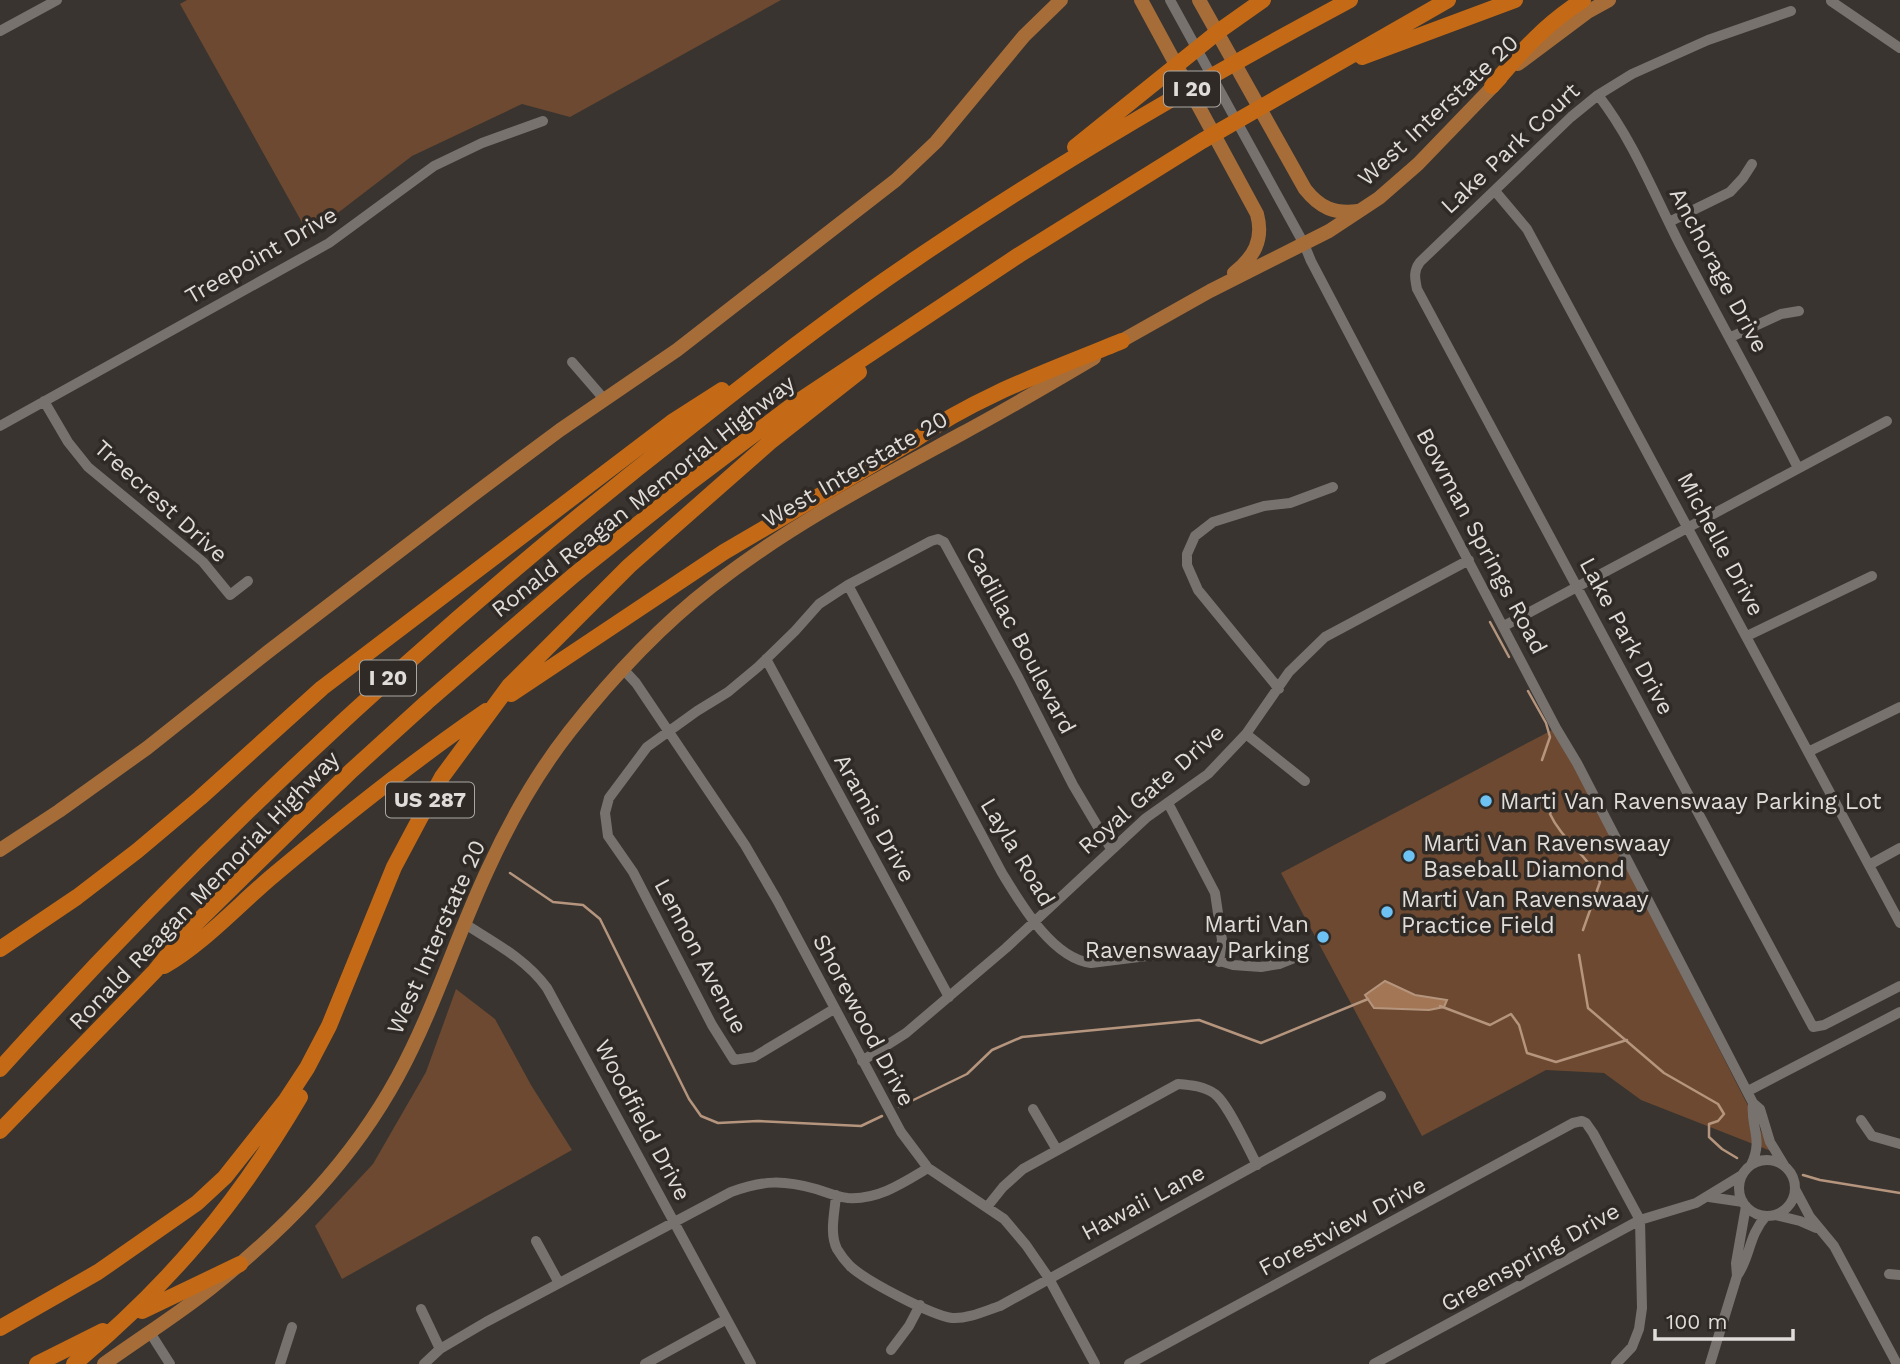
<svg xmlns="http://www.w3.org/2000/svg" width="1900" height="1364" font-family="'Work Sans',sans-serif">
<rect width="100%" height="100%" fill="#393430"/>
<path fill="#6c4930" d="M 187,0 L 781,0 L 570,117 L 522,104 L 412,156 L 309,235 L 180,4 Z
M 1556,728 L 1771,1151 L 1641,1100 L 1604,1073 L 1546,1070 L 1422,1136 L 1281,873 Z
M 456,989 L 495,1019 L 531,1085 L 572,1150 L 342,1279 L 315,1226 L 373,1164 L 426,1072 Z"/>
<path fill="#a37656" stroke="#b5957d" stroke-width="2" d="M 1385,981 L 1415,995 L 1447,1000 L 1444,1007 L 1429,1010 L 1374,1008 L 1365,995 Z"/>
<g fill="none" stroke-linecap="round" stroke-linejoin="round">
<path stroke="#b5957d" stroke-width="2.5" d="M 1490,622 L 1509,657
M 1528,691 L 1546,723 L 1550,737 L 1542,760
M 1557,795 L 1550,814 C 1562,840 1588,855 1600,882 L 1583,930
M 510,873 L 553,902 L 583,905 L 600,919 L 689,1099 L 701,1116 L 718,1123 L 758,1121 L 861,1126 L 882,1116
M 1579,955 L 1588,1008 L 1664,1073 L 1718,1104 L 1724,1114 L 1718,1121 L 1709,1124 L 1709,1137 L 1722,1149 L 1737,1158
M 1440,1006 L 1490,1025 L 1511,1014 L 1519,1025 L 1527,1053 L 1556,1062 L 1627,1040
M 899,1107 L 967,1074 L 992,1050 L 1022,1037 L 1199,1020 L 1261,1043 L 1368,999
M 1803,1175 L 1820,1180 L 1900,1193"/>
<path stroke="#78726e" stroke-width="10" d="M 1170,0 L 1304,244 L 1311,261 L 1556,728 L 1577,763 L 1753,1103 L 1760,1109 L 1770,1142 L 1784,1165
M 1831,1 L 1900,48
M 1791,11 L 1708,40 L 1632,74 L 1598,95 L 1571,117 L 1420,262 C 1413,271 1415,279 1417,289 L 1813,1027 L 1824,1025 L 1900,986
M 0,31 L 57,0
M 1598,95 C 1633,140 1654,194 1680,245 C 1719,320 1760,393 1798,468
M 1495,191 L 1527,229 L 1900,923
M 1669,222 L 1730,192 L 1743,178 L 1752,164
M 1731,337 L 1781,314 L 1799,311
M 572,362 L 604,399
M 44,401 L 68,442 L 88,467 L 203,562 L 230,595 L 248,581
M 0,426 L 329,243 L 434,166 L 482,143 L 543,121
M 848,585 L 1002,873 C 1021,904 1052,958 1091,963 L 1187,951 L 1233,965 L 1261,967 L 1279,964 L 1304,954
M 1504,626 L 1887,421
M 1747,636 L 1872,576
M 766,659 L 949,997
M 624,670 L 636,683 L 745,845 L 777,900 L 901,1132 L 928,1168 L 1004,1219 L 1026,1245 L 1048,1277 L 1095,1364
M 1279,689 L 1198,590 L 1187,565 L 1187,554 L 1195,536 L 1213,522 L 1264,506 L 1290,503 L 1333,487
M 1246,734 L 1305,781
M 1808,752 L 1900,707
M 1168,803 L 1215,893 L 1222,940 L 1219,962
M 1869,865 L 1900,848
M 465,924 C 495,943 526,959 547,988 L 751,1364
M 834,1009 L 754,1057 L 734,1060 L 712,1025 L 633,872 L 608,836 L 605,813 L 609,798 L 647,747 L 697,711 L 728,692 L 758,667 L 795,631 L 819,604 L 848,585 L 931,541 L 938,539 L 944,542 L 1018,677 L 1073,785 L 1111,849
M 862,1061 L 906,1033 L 1006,948 L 1146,818 L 1208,774 L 1246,734 L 1289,672 L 1325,637 L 1469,560
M 1748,1091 L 1900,1012
M 1033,1109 L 1057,1150
M 1861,1120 L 1872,1136 L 1900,1144
M1739 1188a28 28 0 1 1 56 0a28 28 0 1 1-56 0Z
M 1751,1165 C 1764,1138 1750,1128 1753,1103
M 1795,1189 L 1810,1217 L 1834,1246 L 1897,1364
M 836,1195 C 835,1212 829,1233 837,1249 C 840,1254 846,1262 850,1266 C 866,1281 931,1315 952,1318 C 968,1319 985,1311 1000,1306 L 1381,1096
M 1709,1197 L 1743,1202
M 987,1207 L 1003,1187 L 1023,1169 L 1178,1084 C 1191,1085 1204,1086 1215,1094 C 1228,1104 1248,1148 1257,1165
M 1775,1215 L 1800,1221 L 1816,1228
M 536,1241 L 559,1283
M 1889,1274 L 1900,1275
M 1737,1276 C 1751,1256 1748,1236 1766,1216
M 421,1309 L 440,1349
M 149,1331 L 170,1364
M 891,1350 L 909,1326 L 920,1305
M 280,1364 L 292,1327
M 424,1364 L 440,1349 L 486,1322 L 731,1192 C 764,1180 783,1180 816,1189 C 826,1192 837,1197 848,1198 C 878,1200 903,1183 928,1168
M 645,1364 L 725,1320
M 1129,1364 L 1573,1123 L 1582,1121 L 1586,1123 L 1593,1133 L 1640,1220 L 1642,1308 L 1639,1329 L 1632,1347 L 1616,1364
M 1374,1364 L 1640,1220 L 1696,1203 L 1742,1175
M 1710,1364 L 1737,1276 L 1736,1263 L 1746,1206"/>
<path stroke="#a66d39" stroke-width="14" d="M 1141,0 L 1257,214 C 1264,240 1254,257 1234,273
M 1199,0 L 1305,189 C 1320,208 1334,214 1358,211
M 1518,64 L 1589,11 L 1609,0
M 1114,345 L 1210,291 L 1329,231 L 1379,198 L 1418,164 L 1500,79
M 0,850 L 59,811 L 147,748 L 269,651 L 469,498 L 560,430 L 677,350 L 896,180 L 936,142 L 1024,36 L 1061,0
M 104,1364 C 140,1338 177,1315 211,1288 C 286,1228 352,1161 398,1076 C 434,1010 456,937 488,869 C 510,821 537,773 570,731 C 611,679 659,627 712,586 C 790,525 875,481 961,434 C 1006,410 1050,384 1094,358"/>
<path stroke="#c46a16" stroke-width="16" d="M 1362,57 L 1515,0
M 1492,86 C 1522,51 1544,25 1583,0
M 1075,147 L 1219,31 L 1263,0
M 511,694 L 724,552 L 916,439 C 978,395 1052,370 1122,341
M 0,949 L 77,897 L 137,851 L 200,798 L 322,688 L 672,422 L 722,390
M 164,966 C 203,944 240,903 275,874 C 343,817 413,761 486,711
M 0,1069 C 210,835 432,629 680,435 C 757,374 835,313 917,258 C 1056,164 1202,79 1350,0
M 0,1131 L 155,971 L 182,937 L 351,771 L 427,702 L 574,575 L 692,481 L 790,407 L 1019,255 L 1202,141 L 1448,0
M 142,1311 L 240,1264
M 0,1328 L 98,1272 L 197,1203 L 225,1177 L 286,1100 L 307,1068 L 329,1026 L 394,867 L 442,777 L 509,686 L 629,566 L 770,442 L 859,372
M 37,1364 L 103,1331
M 74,1364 C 169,1285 237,1204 300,1097"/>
</g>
<g fill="#6ec2f3" stroke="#2f2a26" stroke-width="2.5">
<circle cx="1486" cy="801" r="7"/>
<circle cx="1409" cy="856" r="7"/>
<circle cx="1387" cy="912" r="7"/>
<circle cx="1323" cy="937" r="7"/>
</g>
<g text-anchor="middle" stroke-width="7" stroke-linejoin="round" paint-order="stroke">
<g fill="#2f2a26" stroke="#aaa7a3" stroke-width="2">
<rect x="1164" y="71.5" width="56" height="35" rx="5"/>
<rect x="360" y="660.5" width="56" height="35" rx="5"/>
<rect x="386" y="782.5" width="88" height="35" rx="5"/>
</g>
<g font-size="21" font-weight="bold" fill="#dfdcd9">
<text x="1192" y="96">I 20</text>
<text x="388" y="685">I 20</text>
<text x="430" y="807">US 287</text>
</g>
<g font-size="23" fill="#dfdcd9" stroke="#2f2a26">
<text transform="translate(1438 110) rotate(-43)" y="8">West Interstate 20</text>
<text transform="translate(1510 148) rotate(-43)" y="8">Lake Park Court</text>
<text transform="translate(261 255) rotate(-30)" y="8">Treepoint Drive</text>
<text transform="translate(1719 270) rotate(62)" y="8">Anchorage Drive</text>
<text transform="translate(855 469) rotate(-30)" y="8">West Interstate 20</text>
<text transform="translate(643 496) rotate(-38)" y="8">Ronald Reagan Memorial Highway</text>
<text transform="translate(161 501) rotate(42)" y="8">Treecrest Drive</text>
<text transform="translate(1482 541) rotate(62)" y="8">Bowman Springs Road</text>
<text transform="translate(1721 544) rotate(62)" y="8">Michelle Drive</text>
<text transform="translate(1627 636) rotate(62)" y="8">Lake Park Drive</text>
<text transform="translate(1021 640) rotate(62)" y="8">Cadillac Boulevard</text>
<text transform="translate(1151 789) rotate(-41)" y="8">Royal Gate Drive</text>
<text transform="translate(875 818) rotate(61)" y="8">Aramis Drive</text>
<text transform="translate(1018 852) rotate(59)" y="8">Layla Road</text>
<text transform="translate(204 890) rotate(-46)" y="8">Ronald Reagan Memorial Highway</text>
<text transform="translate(436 937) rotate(-66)" y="8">West Interstate 20</text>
<text transform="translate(701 956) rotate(62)" y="8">Lennon Avenue</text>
<text transform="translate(864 1020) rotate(62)" y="8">Shorewood Drive</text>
<text transform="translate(643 1120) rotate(62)" y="8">Woodfield Drive</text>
<text transform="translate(1143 1202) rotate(-28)" y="8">Hawaii Lane</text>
<text transform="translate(1342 1226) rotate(-28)" y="8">Forestview Drive</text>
<text transform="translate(1530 1257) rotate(-29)" y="8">Greenspring Drive</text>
</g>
<g font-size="23" fill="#dfdcd9" stroke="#2f2a26" text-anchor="start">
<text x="1500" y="809">Marti Van Ravenswaay Parking Lot</text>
<text x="1423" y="851">Marti Van Ravenswaay<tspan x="1423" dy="26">Baseball Diamond</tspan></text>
<text x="1401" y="907">Marti Van Ravenswaay<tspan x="1401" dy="26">Practice Field</tspan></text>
<text x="1309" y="932" text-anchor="end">Marti Van<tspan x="1309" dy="26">Ravenswaay Parking</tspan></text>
</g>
</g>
<path d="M1655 1329v10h138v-10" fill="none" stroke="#dfdcd9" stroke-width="3.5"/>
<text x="1666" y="1329" font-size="21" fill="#dfdcd9" stroke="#2f2a26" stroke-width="5" paint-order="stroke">100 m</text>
</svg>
